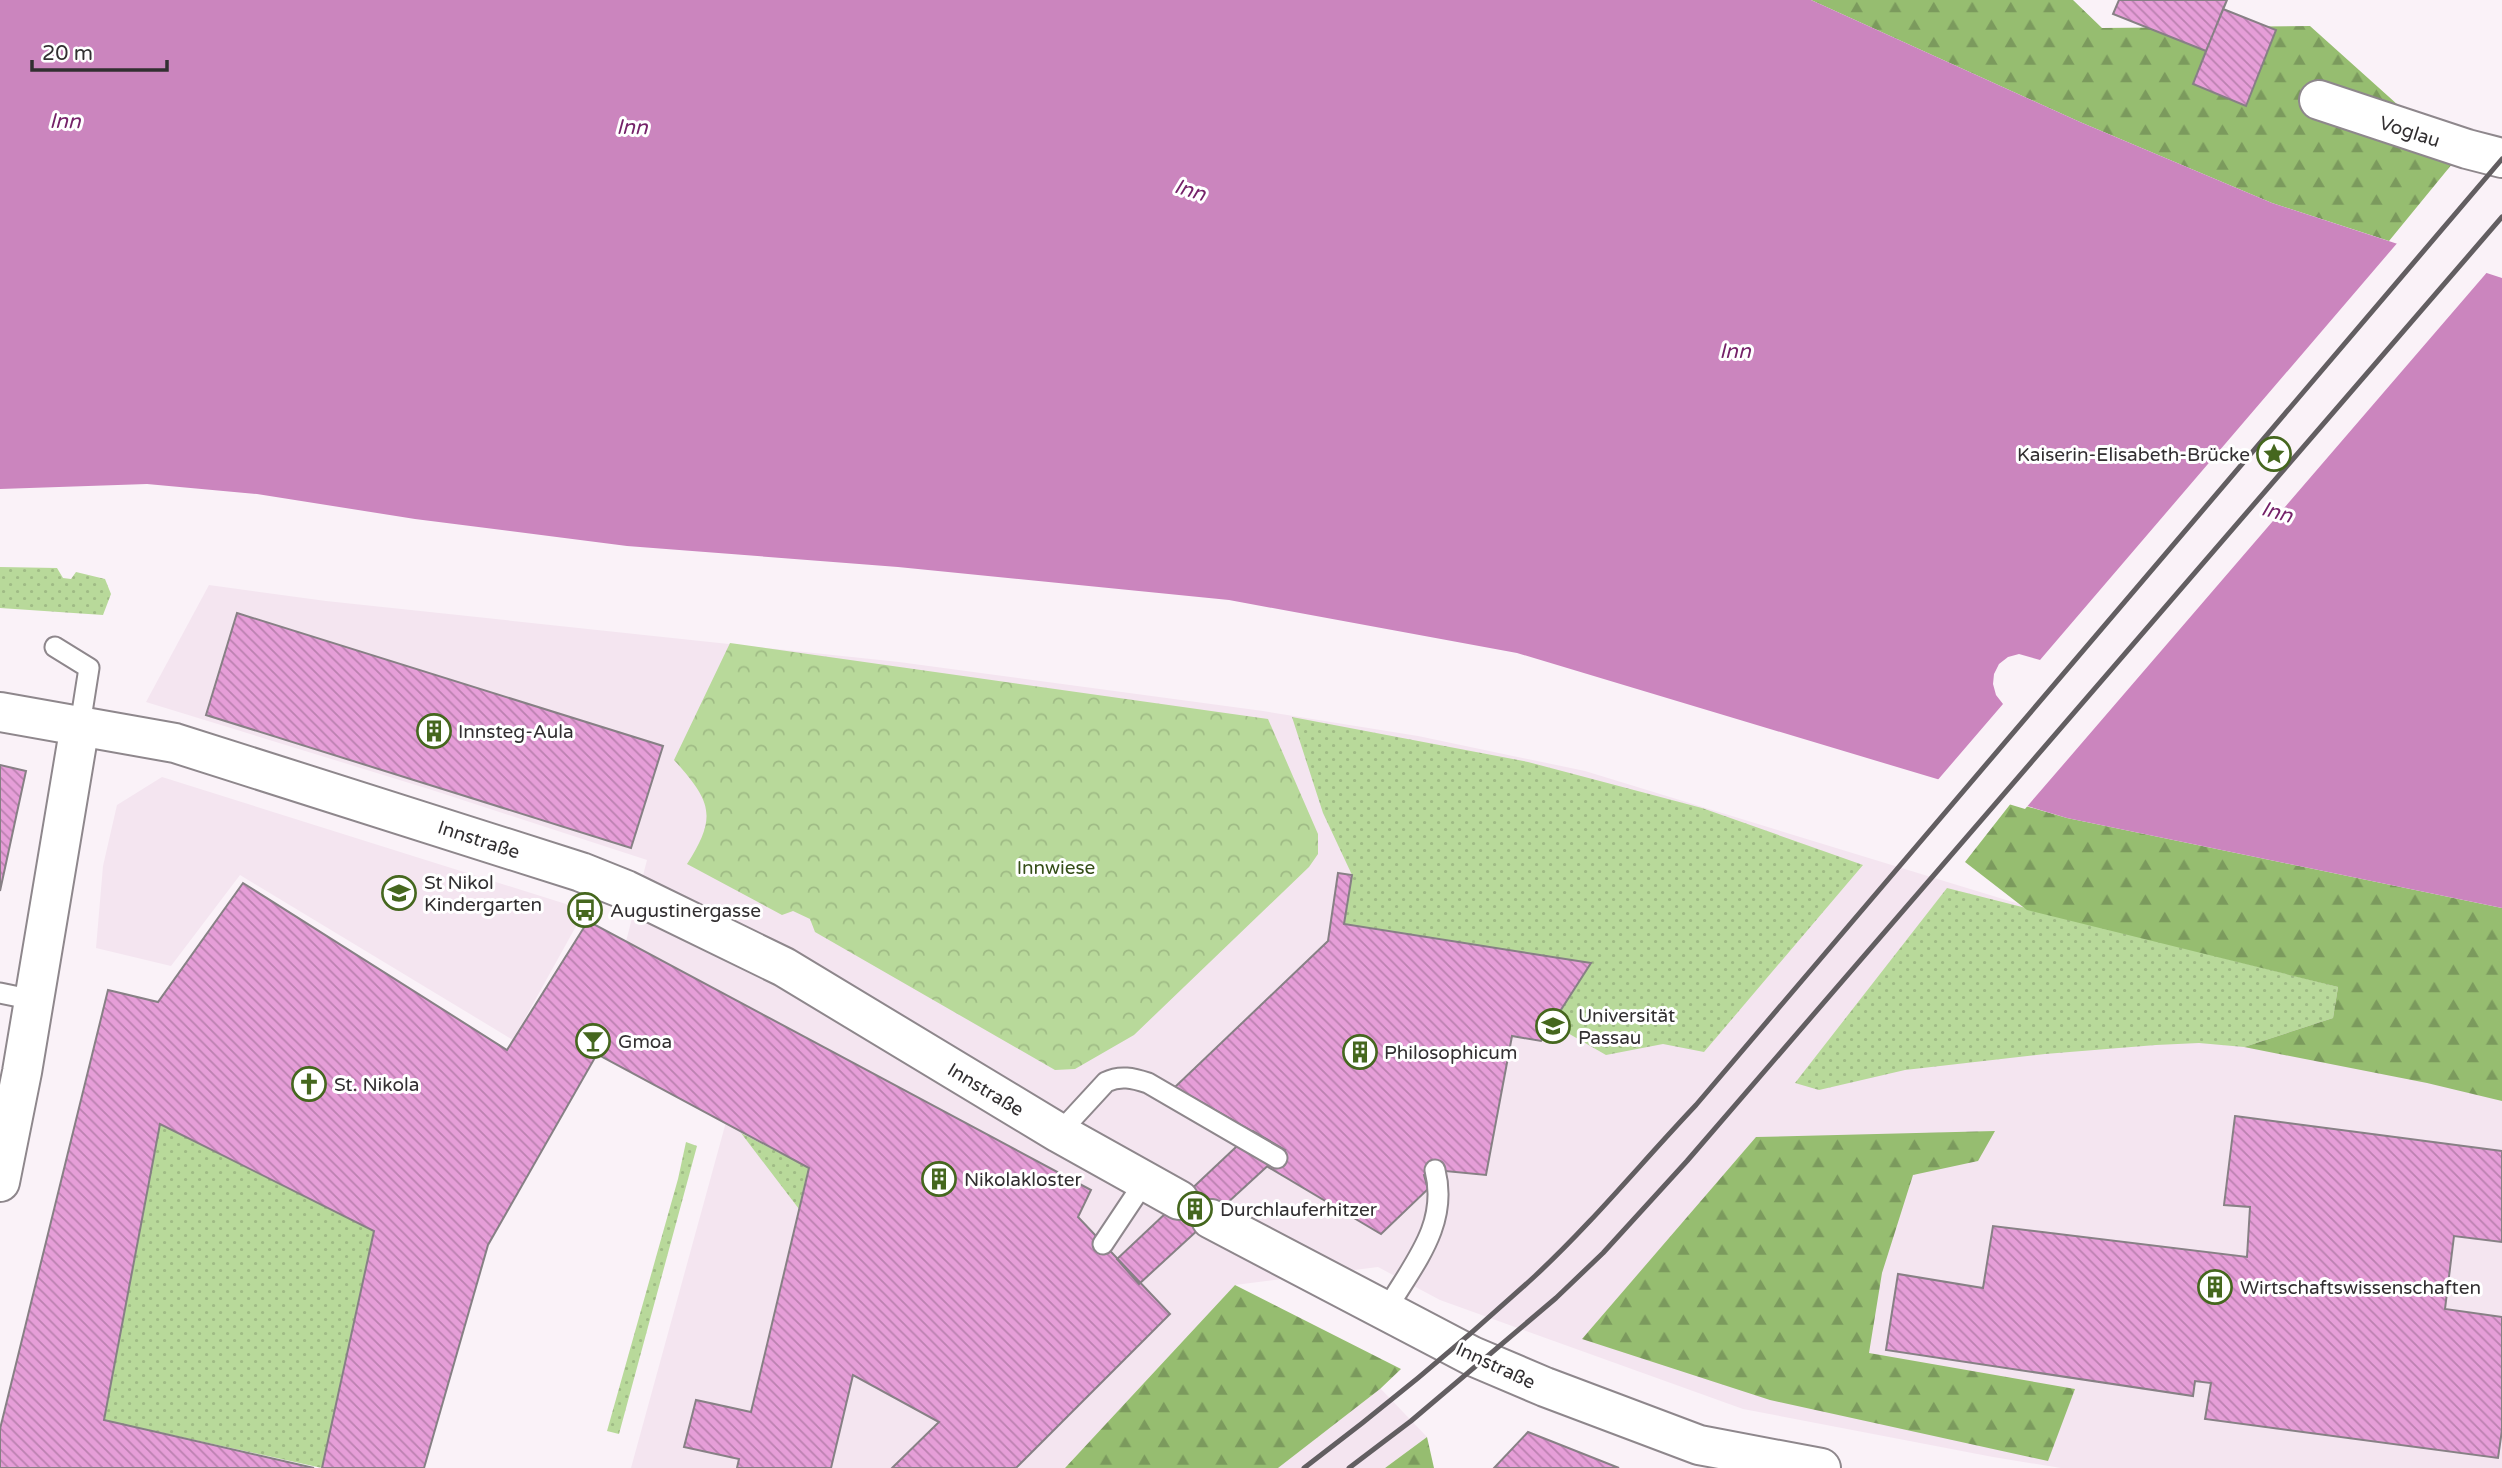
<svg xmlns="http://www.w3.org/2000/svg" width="2502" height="1468" font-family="'Varela Round',sans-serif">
<defs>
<pattern id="grass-dots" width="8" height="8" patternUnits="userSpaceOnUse" patternTransform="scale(1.75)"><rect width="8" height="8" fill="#b8d99a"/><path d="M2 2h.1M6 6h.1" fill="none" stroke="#9fbb85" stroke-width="1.8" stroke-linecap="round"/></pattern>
<pattern id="forest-firs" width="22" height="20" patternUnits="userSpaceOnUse" patternTransform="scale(1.75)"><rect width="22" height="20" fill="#96bd70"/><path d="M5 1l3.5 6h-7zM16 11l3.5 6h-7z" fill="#7b9a5d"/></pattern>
<pattern id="park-crowns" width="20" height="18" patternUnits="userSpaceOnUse" patternTransform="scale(1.75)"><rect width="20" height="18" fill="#b8d99a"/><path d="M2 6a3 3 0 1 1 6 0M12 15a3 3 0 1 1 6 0" fill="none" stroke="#9fbb85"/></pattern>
<pattern id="building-back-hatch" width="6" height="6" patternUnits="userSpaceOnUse" patternTransform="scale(1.75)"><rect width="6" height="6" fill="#e69ed8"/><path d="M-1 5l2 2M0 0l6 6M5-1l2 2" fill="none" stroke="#bb81b0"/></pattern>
</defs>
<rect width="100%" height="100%" fill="#faf2f8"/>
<path fill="#f4e5f0" d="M 209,585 L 326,601 L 899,662 L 1263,711 L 1418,736 L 1585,771 L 2055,915 L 2502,999 L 2502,1468 L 2061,1468 L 1993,1457 L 1743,1409 L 1440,1300 L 1378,1267 L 1235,1285 L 1065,1468 L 631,1468 L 726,1122 L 597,1054 L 647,860 L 432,790 L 146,702 Z
M 162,777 L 585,910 L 513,1040 L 240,875 L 171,966 L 96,948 L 103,866 L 117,805 Z
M 1380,1388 L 1427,1437 L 1385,1468 L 1278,1468 Z"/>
<path fill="url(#grass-dots)" d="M 0,567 L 57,568 L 63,578 L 71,579 L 76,572 L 105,579 L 111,594 L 103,615 L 0,608 Z
M 1292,717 L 1528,762 L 1702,808 L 1863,865 L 1704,1052 L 1663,1044 L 1606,1055 L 1552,1024 L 1590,963 L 1344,924 L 1352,875 L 1323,813 Z
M 1947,888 L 2338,987 L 2333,1018 L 2244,1047 L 2199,1043 L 2156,1045 L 2045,1054 L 1905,1070 L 1819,1090 L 1795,1083 Z
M 160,1124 L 374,1231 L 322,1468 L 104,1420 Z
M 741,1133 L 809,1168 L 799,1209 Z
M 686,1142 L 697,1146 L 619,1434 L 607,1431 L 678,1179 Z"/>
<path fill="url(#forest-firs)" d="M 1811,0 L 2073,0 L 2102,28 L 2310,26 L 2457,158 L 2389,241 L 2272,203 L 2080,122 Z
M 2012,802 L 2067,818 L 2502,908 L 2502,1101 L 2427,1083 L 2244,1047 L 2333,1018 L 2338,987 L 2027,910 L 1965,862 Z
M 1995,1131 L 1978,1161 L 1913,1175 L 1882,1273 L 1869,1353 L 2075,1389 L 2048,1461 L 1770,1400 L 1582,1339 L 1756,1137 Z
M 1235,1285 L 1401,1369 L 1380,1389 L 1278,1468 L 1065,1468 Z
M 1427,1437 L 1434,1468 L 1385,1468 Z"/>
<path fill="url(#park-crowns)" d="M 730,643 L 1268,719 L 1318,834 L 1318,854 L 1309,867 L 1134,1035 L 1075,1069 L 1055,1070 L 815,932 L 810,919 L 793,911 L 782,915 L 687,864 C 718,816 711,801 674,760 Z"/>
<path fill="#cb85be" d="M 0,0 L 1811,0 L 2080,122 L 2272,203 L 2502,278 L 2502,908 L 2067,818 L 1517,653 L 1229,600 L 898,567 L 627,546 L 415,519 L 257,494 L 147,484 L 0,489 Z"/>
<path fill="#faf2f8" d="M 2399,241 L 2489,270 L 2025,809 L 1936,782 L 2003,704 L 1996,695 L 1993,684 L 1994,674 L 1999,664 L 2008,657 L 2019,654 L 2040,660 Z"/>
<path fill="url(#building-back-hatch)" stroke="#878085" stroke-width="2" d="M 2119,0 L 2227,0 L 2223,9 L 2276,30 L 2246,106 L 2193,84 L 2206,51 L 2113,14 Z
M 2119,0 L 2227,0 L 2206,51 L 2113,14 Z
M 2223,9 L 2276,30 L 2246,106 L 2193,84 Z
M 237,613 L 663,746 L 631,848 L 206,715 Z
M 0,765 L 26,771 L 0,891 Z
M 1338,873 L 1352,875 L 1344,924 L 1591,963 L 1541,1041 L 1512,1036 L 1486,1175 L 1435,1170 L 1424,1175 L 1428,1189 L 1381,1234 L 1268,1167 L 1285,1150 L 1175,1087 L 1328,941 Z
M 243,883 L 507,1050 L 588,921 L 1091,1190 L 1078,1217 L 1170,1314 L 1016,1468 L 892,1468 L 939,1422 L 853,1375 L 831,1468 L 737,1468 L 739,1459 L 684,1447 L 696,1400 L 751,1412 L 809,1168 L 597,1054 L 488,1245 L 424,1468 L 322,1468 L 374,1231 L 160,1124 L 104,1420 L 314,1468 L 0,1468 L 0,1429 L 108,990 L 158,1002 Z
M 2235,1116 L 2502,1151 L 2502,1242 L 2454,1236 L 2445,1309 L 2502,1317 L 2502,1430 L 2498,1458 L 2205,1419 L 2211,1383 L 2195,1381 L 2193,1396 L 1886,1350 L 1898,1274 L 1983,1288 L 1993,1226 L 2247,1257 L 2250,1207 L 2224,1205 Z
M 1253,1131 L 1285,1150 L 1139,1284 L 1117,1259 Z
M 1528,1432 L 1619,1468 L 1494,1468 Z"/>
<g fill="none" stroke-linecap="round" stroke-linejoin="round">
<g stroke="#8e878c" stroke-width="23">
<path id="service" d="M 55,647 L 89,668 L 80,725
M 0,993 L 34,1000
M 1059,1133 L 1106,1082 C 1120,1075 1133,1078 1148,1083 L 1277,1158
M 1103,1244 L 1145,1181
M 1387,1309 C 1413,1264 1449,1225 1435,1170"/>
</g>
<g stroke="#8e878c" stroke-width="42">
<path id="minor" d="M 2319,100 L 2467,149 L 2502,158
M 0,1182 L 22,1072 L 80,725"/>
</g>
<g stroke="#8e878c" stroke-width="42">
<path id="tertiary" d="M 0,712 L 175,743 L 581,872 L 626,890 L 784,967 L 1059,1133 L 1179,1200
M 1211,1219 L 1472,1356 L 1545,1387 L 1699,1445 L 1821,1468"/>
</g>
<use href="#service" stroke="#fff" stroke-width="19"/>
<use href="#minor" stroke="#fff" stroke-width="38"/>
<use href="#tertiary" stroke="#fff" stroke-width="38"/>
<path stroke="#625e61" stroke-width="5" d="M 1304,1468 C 1384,1408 1461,1344 1535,1276 C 1592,1223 1642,1162 1696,1105 L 2502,159
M 1349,1468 L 1411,1421 L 1556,1298 L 1603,1253 L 1687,1161 L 2502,217"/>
</g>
<defs>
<g id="sight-ring" transform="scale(1.75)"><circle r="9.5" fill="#fff" stroke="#45671e" stroke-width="1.5"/><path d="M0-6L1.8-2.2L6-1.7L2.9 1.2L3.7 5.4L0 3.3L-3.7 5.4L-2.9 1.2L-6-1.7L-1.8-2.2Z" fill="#45671e"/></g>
<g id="building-ring" transform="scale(1.75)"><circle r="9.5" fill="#fff" stroke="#45671e" stroke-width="1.5"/><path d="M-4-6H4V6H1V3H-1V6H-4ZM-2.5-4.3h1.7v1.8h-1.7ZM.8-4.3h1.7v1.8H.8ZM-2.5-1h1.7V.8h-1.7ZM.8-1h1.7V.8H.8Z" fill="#45671e"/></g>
<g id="school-ring" transform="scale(1.75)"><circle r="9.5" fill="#fff" stroke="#45671e" stroke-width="1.5"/><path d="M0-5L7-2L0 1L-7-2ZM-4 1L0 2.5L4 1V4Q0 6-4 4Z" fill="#45671e"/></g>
<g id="bus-ring" transform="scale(1.75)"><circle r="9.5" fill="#fff" stroke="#45671e" stroke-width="1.5"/><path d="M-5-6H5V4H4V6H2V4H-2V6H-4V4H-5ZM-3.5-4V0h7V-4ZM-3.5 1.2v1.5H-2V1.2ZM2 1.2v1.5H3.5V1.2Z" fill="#45671e"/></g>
<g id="university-ring" transform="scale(1.75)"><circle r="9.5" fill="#fff" stroke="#45671e" stroke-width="1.5"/><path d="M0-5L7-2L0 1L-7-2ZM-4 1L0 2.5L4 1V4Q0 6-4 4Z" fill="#45671e"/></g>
<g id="bar-ring" transform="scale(1.75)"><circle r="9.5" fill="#fff" stroke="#45671e" stroke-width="1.5"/><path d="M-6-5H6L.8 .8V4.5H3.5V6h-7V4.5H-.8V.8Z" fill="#45671e"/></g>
<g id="church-ring" transform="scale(1.75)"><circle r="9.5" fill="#fff" stroke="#45671e" stroke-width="1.5"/><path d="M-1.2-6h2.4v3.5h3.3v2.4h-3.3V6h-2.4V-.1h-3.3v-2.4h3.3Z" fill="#45671e"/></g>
</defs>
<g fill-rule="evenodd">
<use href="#sight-ring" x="2274" y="454"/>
<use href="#building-ring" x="434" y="731"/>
<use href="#school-ring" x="399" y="893"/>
<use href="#bus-ring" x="585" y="910"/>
<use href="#university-ring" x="1553" y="1026"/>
<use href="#bar-ring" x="593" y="1041"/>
<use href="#building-ring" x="1360" y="1052"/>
<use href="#church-ring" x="309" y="1084"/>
<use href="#building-ring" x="939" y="1179"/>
<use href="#building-ring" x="1195" y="1209"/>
<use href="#building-ring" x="2215" y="1287"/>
</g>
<g text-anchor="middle" stroke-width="6" stroke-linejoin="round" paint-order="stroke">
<g font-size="19" fill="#322f31" stroke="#fff">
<text transform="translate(2410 131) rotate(18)" y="7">Voglau</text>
<text transform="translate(479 839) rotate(18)" y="7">Innstraße</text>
<text transform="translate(986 1089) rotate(31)" y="7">Innstraße</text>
<text transform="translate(1496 1365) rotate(25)" y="7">Innstraße</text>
</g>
<g font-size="19" fill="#322f31" stroke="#fff" text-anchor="start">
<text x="2250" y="461" text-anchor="end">Kaiserin-Elisabeth-Brücke</text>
<text x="458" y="738">Innsteg-Aula</text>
<text x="424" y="889">St Nikol<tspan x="424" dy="22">Kindergarten</tspan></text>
<text x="610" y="917">Augustinergasse</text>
<text x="1578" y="1022">Universität<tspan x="1578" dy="22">Passau</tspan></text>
<text x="618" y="1048">Gmoa</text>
<text x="1384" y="1059">Philosophicum</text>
<text x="334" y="1091">St. Nikola</text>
<text x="964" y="1186">Nikolakloster</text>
<text x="1220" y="1216">Durchlauferhitzer</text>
<text x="2240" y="1294">Wirtschaftswissenschaften</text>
</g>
<g font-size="19" fill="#354e18" stroke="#fff">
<text x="1056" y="874">Innwiese</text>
</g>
<g font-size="21" font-style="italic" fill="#752269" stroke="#fff">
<text transform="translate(65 121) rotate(1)" y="7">Inn</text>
<text transform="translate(632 127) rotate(1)" y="7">Inn</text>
<text transform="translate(1190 190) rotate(17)" y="7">Inn</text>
<text x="1735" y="358">Inn</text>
<text transform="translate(2277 512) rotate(16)" y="7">Inn</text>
</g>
</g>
<path d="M32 60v10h135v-10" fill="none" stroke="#322f31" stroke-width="3.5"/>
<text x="42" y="60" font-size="21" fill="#322f31" stroke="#ffffff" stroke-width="5" paint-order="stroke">20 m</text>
</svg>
